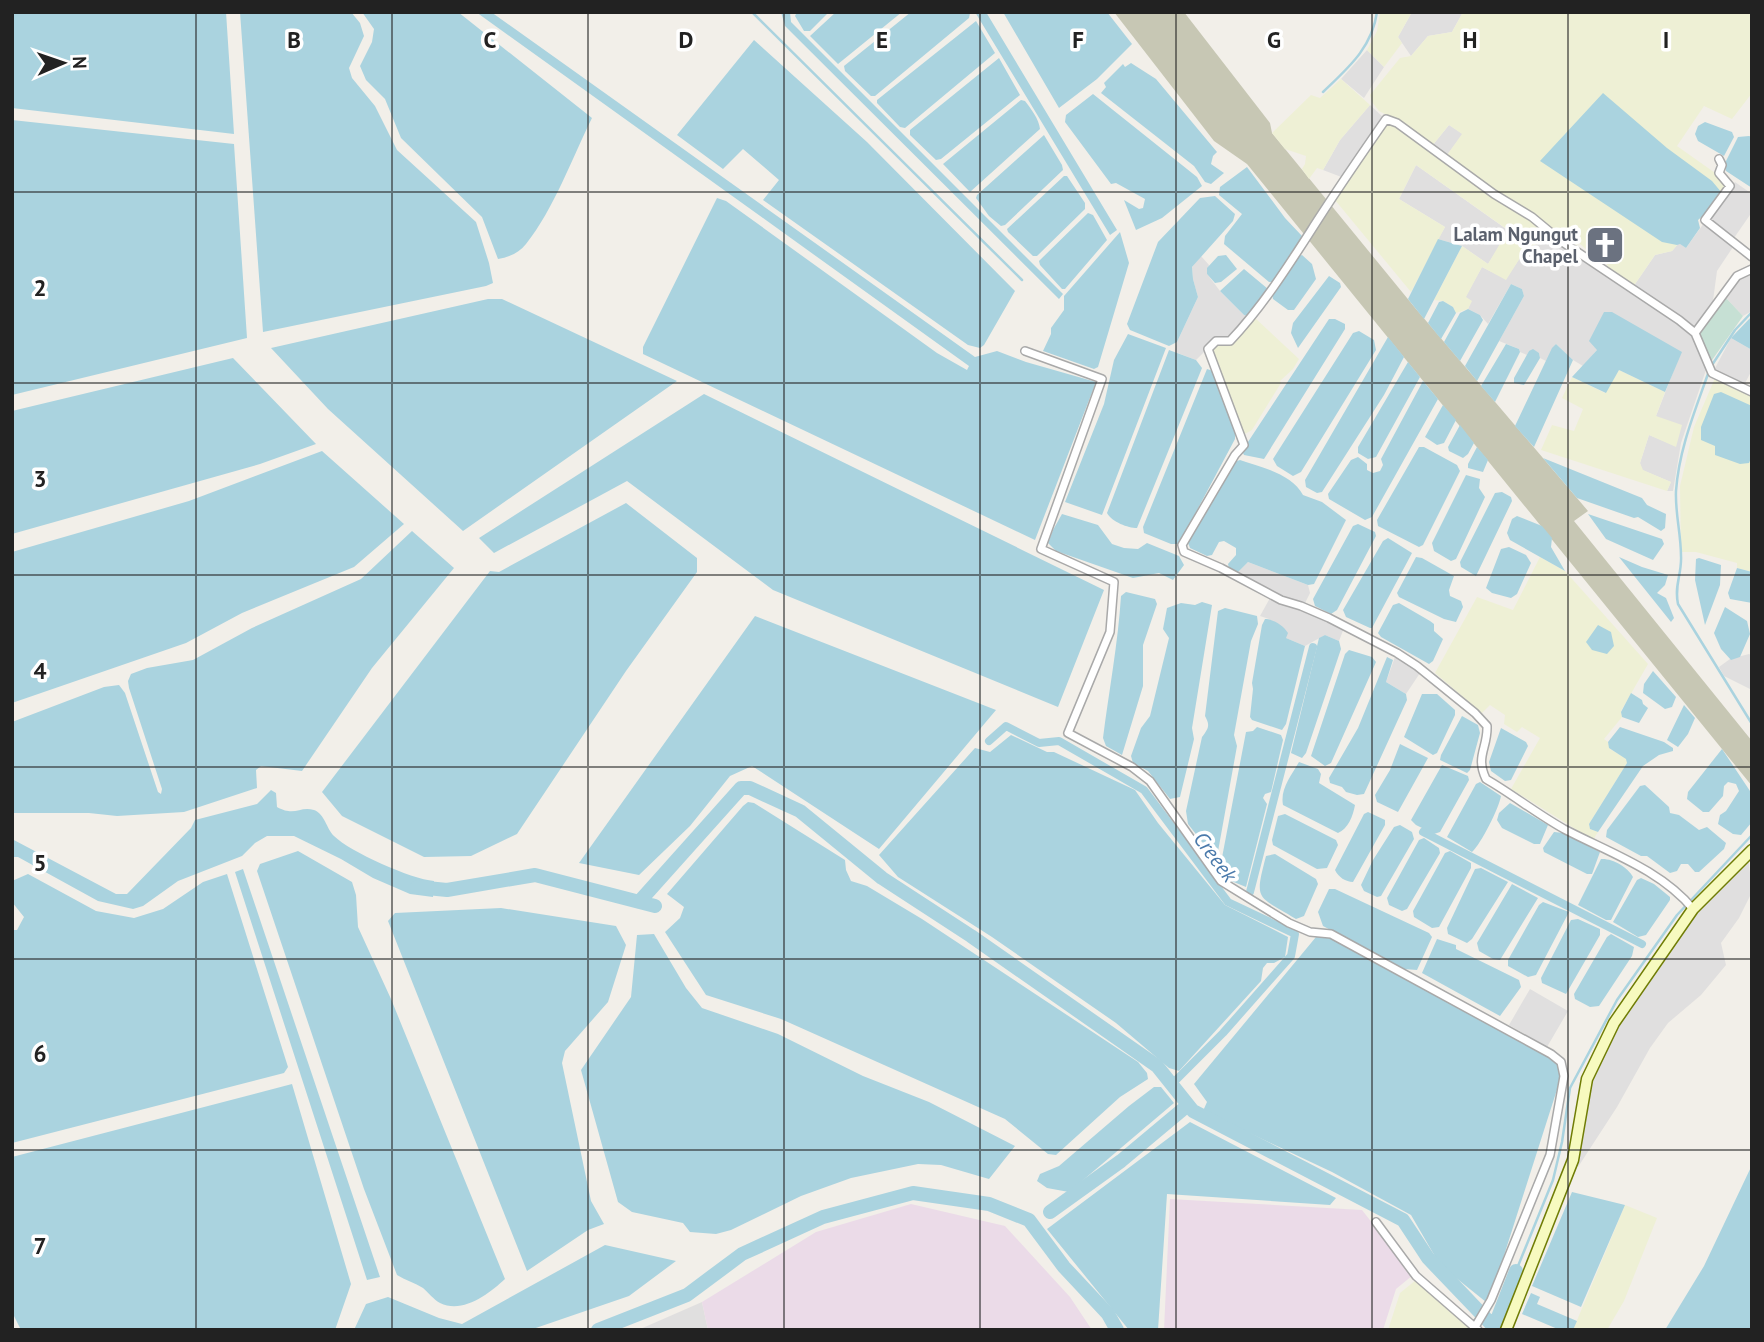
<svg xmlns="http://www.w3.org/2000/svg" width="1764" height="1342" font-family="'PT Sans',sans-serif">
<rect width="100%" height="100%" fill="#f2efe9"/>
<path fill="#e0dfdf" d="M 1412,12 L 1463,12 L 1452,32 L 1428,36 L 1411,56 L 1398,37 Z
M 1367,50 L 1384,67 L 1364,98 L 1341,79 Z
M 1370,105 L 1384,118 L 1344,178 L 1323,170 L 1340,140 Z
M 1449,125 L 1463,134 L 1447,155 L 1432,146 Z
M 1416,165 L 1509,231 L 1488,264 L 1462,246 L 1438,239 L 1445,227 L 1399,199 Z
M 1735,182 L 1752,194 L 1752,212 L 1734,238 L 1708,220 Z
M 1704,223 L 1735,244 L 1717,271 L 1712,308 L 1695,330 L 1633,287 L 1655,255 L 1672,251 L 1679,243 L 1686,248 Z
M 1555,239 L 1691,333 L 1707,367 L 1681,443 L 1673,491 L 1667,491 L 1671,482 L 1642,470 L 1640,463 L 1649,435 L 1676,446 L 1656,416 L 1681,352 L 1597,350 L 1583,366 L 1573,360 L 1556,344 L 1546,361 L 1540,358 L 1539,353 L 1529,351 L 1527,355 L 1520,352 L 1519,349 L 1499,341 L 1524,296 L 1522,289 L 1511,284 L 1488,324 L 1480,315 L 1468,309 L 1471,301 L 1465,297 L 1482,267 L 1506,279 L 1527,247 Z
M 1201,256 L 1209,265 L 1207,274 L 1220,291 L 1244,315 L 1248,316 L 1229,338 L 1207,349 L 1196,360 L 1175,352 L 1177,342 L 1198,297 L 1193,279 L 1192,267 Z
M 1752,271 L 1752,311 L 1743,316 L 1726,298 L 1736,279 Z
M 1731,338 L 1752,350 L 1752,370 L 1744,385 L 1713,372 Z
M 1248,562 L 1308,585 L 1310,593 L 1304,605 L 1282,599 L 1237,573 Z
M 1270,598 L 1300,607 L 1344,628 L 1339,641 L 1325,635 L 1305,646 L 1286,638 L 1269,619 L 1260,616 Z
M 1749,654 L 1752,656 L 1752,690 L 1724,676 L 1719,667 L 1730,659 Z
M 1395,657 L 1420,673 L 1406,694 L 1386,682 Z
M 1745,860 L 1749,863 L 1752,892 L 1739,918 L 1721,943 L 1726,965 L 1701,995 L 1668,1023 L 1650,1048 L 1617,1107 L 1578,1167 L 1576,1162 L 1590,1083 L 1616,1024 L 1695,910 Z
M 1530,989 L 1568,1011 L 1547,1047 L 1509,1025 Z
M 702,1302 L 708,1330 L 638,1330 Z"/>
<path fill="#ebdbe8" d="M 1170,1199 L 1362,1210 L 1413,1275 L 1396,1289 L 1383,1330 L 1164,1330 Z
M 911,1204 L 1005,1226 L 1070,1297 L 1092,1330 L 708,1330 L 702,1302 L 816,1232 Z"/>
<path fill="#c7c7b4" d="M 1114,12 L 1184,12 L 1270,123 L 1272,133 L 1416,309 L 1588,511 L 1574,521 L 1752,741 L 1752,786 L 1247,164 L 1214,141 Z"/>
<path fill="#eef0d5" d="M 1380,12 L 1412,12 L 1398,37 L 1402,43 L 1384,67 L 1367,50 L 1377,31 Z
M 1463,12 L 1752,12 L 1752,93 L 1732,119 L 1704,106 L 1677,146 L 1718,175 L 1727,186 L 1672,251 L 1655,255 L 1633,287 L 1609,269 L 1605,260 L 1618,241 L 1602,230 L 1587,250 L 1579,243 L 1576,247 L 1543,222 L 1496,192 L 1447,155 L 1462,134 L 1449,125 L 1432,146 L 1395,119 L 1379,111 L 1372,102 L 1370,95 L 1400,58 L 1411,56 L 1428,36 L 1452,32 Z
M 1341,79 L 1370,105 L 1340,140 L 1323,170 L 1317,168 L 1309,179 L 1302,169 L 1305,164 L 1306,156 L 1285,149 L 1272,133 L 1311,95 L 1320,98 Z
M 1387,122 L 1396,125 L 1555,239 L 1527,247 L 1506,280 L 1482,267 L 1466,297 L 1472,301 L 1468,309 L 1456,313 L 1453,307 L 1443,301 L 1434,300 L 1462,246 L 1488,264 L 1508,230 L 1416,165 L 1399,199 L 1445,227 L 1411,292 L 1335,200 Z
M 1255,318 L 1299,359 L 1293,369 L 1280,381 L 1281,383 L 1252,430 L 1243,435 L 1211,351 L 1216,343 L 1232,342 Z
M 1619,370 L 1665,392 L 1656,416 L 1682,425 L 1676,447 L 1649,435 L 1640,463 L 1643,470 L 1671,482 L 1667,491 L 1541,450 L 1552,425 L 1574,431 L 1583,409 L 1562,398 L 1572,377 L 1605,393 Z
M 1715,378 L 1752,394 L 1752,572 L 1737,568 L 1737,563 L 1696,552 L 1681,552 L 1680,486 L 1694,427 Z
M 1540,557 L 1565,571 L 1648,664 L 1621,711 L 1622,717 L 1604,739 L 1608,742 L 1610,749 L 1627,759 L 1627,763 L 1589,824 L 1590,829 L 1598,832 L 1593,840 L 1511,789 L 1540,738 L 1522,727 L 1517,732 L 1504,724 L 1505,715 L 1490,705 L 1482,713 L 1435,673 L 1477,597 L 1513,610 Z
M 1625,1205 L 1657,1218 L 1624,1301 L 1607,1330 L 1573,1330 Z
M 1416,1280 L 1472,1330 L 1388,1330 L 1400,1293 Z"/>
<path fill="#c6e0d4" d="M 1726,298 L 1743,316 L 1710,363 L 1699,335 Z"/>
<path fill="#aad3df" d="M 12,12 L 226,12 L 234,134 L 12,108 Z
M 240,12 L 351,12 L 360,23 L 364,36 L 349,68 L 352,78 L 375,106 L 397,150 L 476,222 L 489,263 L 493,283 L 486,286 L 263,332 Z
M 362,12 L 458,12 L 592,118 C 572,158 554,209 526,244 C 519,253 509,257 498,259 L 482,217 L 401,138 L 385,99 L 366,80 L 360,66 L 372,42 L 374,29 Z
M 476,12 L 491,12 L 975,357 L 997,351 L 1026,362 L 1096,382 L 1035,540 L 643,354 L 643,347 L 717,198 L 726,201 L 937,353 L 967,370 L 969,366 Z
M 781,12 L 790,12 L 791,22 L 1063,294 L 1059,299 L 785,26 Z
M 797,12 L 829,12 L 810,31 L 804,31 L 795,16 Z
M 836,12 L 902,12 L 838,64 L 810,36 Z
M 911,12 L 970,13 L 969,18 L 875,96 L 871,96 L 845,71 L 844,66 Z
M 975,12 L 986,12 L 1117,230 L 1110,235 Z
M 1003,12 L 1107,12 L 1132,44 L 1097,79 L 1059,108 Z
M 976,21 L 995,53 L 905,128 L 900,127 L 877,103 L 877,100 Z
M 754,40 L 867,142 L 1015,291 L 984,345 L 980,348 L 968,345 L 763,200 L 779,180 L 743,149 L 723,169 L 677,135 Z
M 999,58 L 1020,95 L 941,159 L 936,160 L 910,135 L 910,130 Z
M 1131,63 L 1156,79 L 1217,152 L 1213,156 L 1211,164 L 1224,173 L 1211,184 L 1205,182 L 1194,166 L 1101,93 L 1106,87 L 1104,83 L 1123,64 L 1125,67 Z
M 1603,93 L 1667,148 L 1712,181 L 1722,193 L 1707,212 L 1698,220 L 1700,228 L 1686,248 L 1680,244 L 1677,245 L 1662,242 L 1540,161 Z
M 1093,94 L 1197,177 L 1202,186 L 1162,218 L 1136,230 L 1124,200 L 1139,209 L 1143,208 L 1145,199 L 1116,183 L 1111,184 L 1065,122 L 1066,115 Z
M 1021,100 L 1025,101 C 1031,109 1039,119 1040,129 L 970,192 L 943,164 Z
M 12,120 L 234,144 L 247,338 L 12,395 Z
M 1705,122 L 1732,132 L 1734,137 L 1724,156 L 1698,141 L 1695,134 L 1698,126 Z
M 1044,135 L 1062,165 L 1063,170 L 1005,225 L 1001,226 L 989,216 L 976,198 L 977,195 Z
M 1749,136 L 1752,137 L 1752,188 L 1726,171 L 1725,163 L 1738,137 Z
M 1247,167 L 1285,218 L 1302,236 L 1276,282 L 1269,282 L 1224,244 L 1225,236 L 1242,214 L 1219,195 L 1220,187 Z
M 1064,176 L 1067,176 L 1085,203 L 1085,209 L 1037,256 L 1033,256 L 1008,232 L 1007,229 Z
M 1215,196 L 1235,214 L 1233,221 L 1192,267 L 1193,279 L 1198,297 L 1177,342 L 1169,346 L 1130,330 L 1127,324 L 1158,242 L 1200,198 Z
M 1088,213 L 1093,215 L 1107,240 L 1065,289 L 1062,289 L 1040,265 L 1039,261 Z
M 1120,232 L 1129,263 L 1098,367 L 1094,369 L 1043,351 L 1051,334 L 1051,328 L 1064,310 L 1064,296 Z
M 1438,239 L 1462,246 L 1424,319 L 1408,299 Z
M 1226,255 L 1237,269 L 1221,282 L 1215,283 L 1207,274 L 1207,268 L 1218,256 Z
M 1302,255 L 1312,264 L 1316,279 L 1294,310 L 1288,310 L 1273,299 L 1272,293 L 1296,257 Z
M 1244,269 L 1268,289 L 1248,316 L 1244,315 L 1220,291 Z
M 1329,276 L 1340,283 L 1341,287 L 1298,348 L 1291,333 L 1293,323 Z
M 1511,284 L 1522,289 L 1524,296 L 1477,381 L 1465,366 Z
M 488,299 L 502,299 L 677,381 L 463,531 L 328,409 L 271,348 Z
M 1443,301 L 1453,307 L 1456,313 L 1441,339 L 1428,323 L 1439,302 Z
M 1468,309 L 1480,315 L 1483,320 L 1460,361 L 1444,342 L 1460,313 Z
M 1604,312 L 1612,312 L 1682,352 L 1665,392 L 1619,370 L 1606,393 L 1572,377 L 1597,350 L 1589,341 Z
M 1752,316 L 1752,350 L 1731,338 Z
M 1329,319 L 1335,319 L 1345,324 L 1345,329 L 1264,459 L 1244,455 L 1242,451 Z
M 1359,331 L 1374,340 L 1376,350 L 1301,472 L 1293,476 L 1277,466 L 1273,459 L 1353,333 Z
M 1128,334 L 1166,348 L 1102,515 L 1065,502 L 1104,404 L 1114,360 Z
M 1388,337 L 1404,357 L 1384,395 L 1322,492 L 1317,493 L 1306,487 L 1305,480 Z
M 1506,344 L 1519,349 L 1520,352 L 1495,402 L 1481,386 Z
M 1556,344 L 1573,360 L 1534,447 L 1515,426 L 1552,348 Z
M 1533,349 L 1539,353 L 1540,358 L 1524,385 L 1514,383 L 1514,378 L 1529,351 Z
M 1169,350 L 1196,360 L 1202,368 L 1137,528 C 1128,528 1112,522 1107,513 Z
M 233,358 L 316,444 L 260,464 L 12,534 L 12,411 Z
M 1408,362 L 1420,377 L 1376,457 L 1368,459 L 1358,453 L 1358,447 Z
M 1207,369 L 1213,371 L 1235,431 L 1235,439 L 1179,544 L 1171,544 L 1144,533 L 1143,527 Z
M 1423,381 L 1438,399 L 1372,517 L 1365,520 L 1329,499 L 1328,494 L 1351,460 L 1358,457 L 1367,464 L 1367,470 L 1373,473 L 1380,471 L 1383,465 L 1381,459 Z
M 1721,392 L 1752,406 L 1752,456 L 1749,463 L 1740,464 L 1715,455 L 1715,446 L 1701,440 L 1701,427 L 1714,394 Z
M 704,394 L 1104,590 L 1058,707 L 773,590 L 627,481 L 494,553 L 479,538 Z
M 1443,405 L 1456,420 L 1444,443 L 1437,445 L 1425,437 Z
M 1460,425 L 1474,443 L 1468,454 L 1463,458 L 1449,451 L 1448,447 Z
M 1419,447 L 1424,447 L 1457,465 L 1460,471 L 1423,545 L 1419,547 L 1378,526 L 1377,520 Z
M 1477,447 L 1488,460 L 1483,472 L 1468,468 L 1468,464 Z
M 322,451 L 404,524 L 354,567 L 242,613 L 186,643 L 12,703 L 12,552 L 189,501 Z
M 1543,458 L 1642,498 L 1647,505 L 1666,514 L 1665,528 L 1661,531 L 1638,517 L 1634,518 L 1577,498 Z
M 1240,460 C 1261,467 1292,474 1303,495 L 1322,502 L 1346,520 L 1314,584 L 1308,585 L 1248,562 L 1237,573 L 1229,568 L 1228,564 L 1236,555 L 1236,548 L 1224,541 L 1219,542 L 1212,555 L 1207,556 L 1190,548 L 1188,543 L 1231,463 Z
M 1466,475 L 1480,479 L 1479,488 L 1485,497 L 1456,559 L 1451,561 L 1434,551 L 1432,543 Z
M 1502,492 L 1511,497 L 1512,501 L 1476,576 L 1461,567 L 1460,562 L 1495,493 Z
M 626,503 L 697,558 L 697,572 L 626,671 L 517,834 L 471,856 L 424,857 L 342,816 L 322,792 L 490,571 L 499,572 Z
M 1062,514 L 1098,525 L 1112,544 L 1124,548 L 1138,549 L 1147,543 L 1179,556 L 1184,565 L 1173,580 L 1159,573 L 1133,578 L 1056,551 L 1048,543 L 1053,530 Z
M 1588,514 L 1662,539 L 1664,544 L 1653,560 L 1606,539 Z
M 1517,516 L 1542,526 L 1552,538 L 1551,547 L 1565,571 L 1510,540 L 1507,533 L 1512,519 Z
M 1358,524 L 1375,532 L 1376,536 L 1337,610 L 1331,614 L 1315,606 L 1313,599 L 1353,526 Z
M 412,531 L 454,568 L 372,668 L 302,771 L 261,766 L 256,770 L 257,788 L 184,812 L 117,816 L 89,813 L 12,813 L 12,722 L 104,687 L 119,685 L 125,693 L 158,792 L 161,794 L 162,789 L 129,688 L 128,681 L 131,674 L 147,668 L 193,660 L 252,628 L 361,579 Z
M 1388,538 L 1412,553 L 1372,628 L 1370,628 L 1346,617 L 1343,610 L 1383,541 Z
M 1509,547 L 1526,555 L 1531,563 L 1517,594 L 1511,598 L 1492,593 L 1486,588 L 1501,549 Z
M 1416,557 L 1422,558 L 1454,576 L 1449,590 L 1450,596 L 1461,601 L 1463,607 L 1456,622 L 1444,619 L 1399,597 L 1397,593 Z
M 1619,557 L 1642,567 L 1668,575 L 1665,585 L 1657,593 L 1666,598 L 1674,618 L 1671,622 Z
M 1699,558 L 1721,565 L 1720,585 L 1705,625 L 1695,580 L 1696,559 Z
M 1737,568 L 1752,572 L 1752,603 L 1730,599 L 1728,593 Z
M 1126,592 L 1155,599 L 1157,604 L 1143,645 L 1143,686 L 1122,755 L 1106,746 L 1103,738 C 1109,691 1118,643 1121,596 Z
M 1202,602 L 1212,605 L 1192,728 L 1194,739 L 1180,797 L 1170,799 L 1148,771 L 1133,763 L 1131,756 L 1141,728 L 1150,716 L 1169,638 L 1163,629 L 1167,608 L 1181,603 L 1195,605 Z
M 1399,603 L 1430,621 L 1434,624 L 1434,631 L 1443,639 L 1433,661 L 1429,664 L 1381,637 L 1378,633 L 1393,605 Z
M 1725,607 L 1747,621 L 1750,634 L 1740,657 L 1731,660 L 1721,649 L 1714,633 Z
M 1225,608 L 1257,616 L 1258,624 L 1251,641 L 1234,735 L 1237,746 L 1217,857 L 1213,856 L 1188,824 L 1186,811 L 1202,737 C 1209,728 1210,725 1205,716 L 1218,611 Z
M 755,616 L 996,710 L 879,849 L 752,766 L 730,776 L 690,826 L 639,875 L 579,863 Z
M 1265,619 C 1273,619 1284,626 1288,633 L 1286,638 L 1305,646 L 1286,724 L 1282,730 L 1252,720 L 1250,717 L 1253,689 L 1252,683 L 1262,625 Z
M 1598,625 L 1611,632 L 1614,646 L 1607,654 L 1592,650 L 1586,642 Z
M 1325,635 L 1339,641 L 1341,649 L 1306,753 L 1302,758 L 1291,753 L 1319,638 Z
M 1349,650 L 1372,657 L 1376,662 L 1331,763 L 1325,766 L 1311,756 L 1345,654 Z
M 1387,657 L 1393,660 L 1386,682 L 1406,694 L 1407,700 L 1364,794 L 1357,795 L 1346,792 L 1342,787 L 1330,783 L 1329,778 L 1358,728 Z
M 1653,671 L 1676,697 L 1672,707 L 1665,709 L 1643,693 L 1644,684 Z
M 1631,693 L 1642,700 L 1643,704 L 1648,708 L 1639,723 L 1622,717 L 1621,712 Z
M 1422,694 L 1437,694 L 1455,710 L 1455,715 L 1437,753 L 1433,755 L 1404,737 Z
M 1684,705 L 1695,718 L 1688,734 L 1678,747 L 1667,740 Z
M 1462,716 L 1478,725 L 1480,733 L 1470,770 L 1467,773 L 1440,760 L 1441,755 Z
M 1257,727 L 1281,735 L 1283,740 L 1271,792 L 1265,794 L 1263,798 L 1267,804 L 1246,887 L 1224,878 L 1220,868 L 1246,732 L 1253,731 Z
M 1620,727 L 1664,742 L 1673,748 L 1673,751 L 1659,755 L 1643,766 L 1598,832 L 1590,829 L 1589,824 L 1627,763 L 1626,759 L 1609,748 L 1608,742 Z
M 1501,728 L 1526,742 L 1528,746 L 1511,780 L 1505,781 L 1491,771 L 1489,762 Z
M 1011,735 L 1047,752 L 1054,752 L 1135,790 L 1158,823 L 1225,905 L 1288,937 L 1285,957 L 1274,963 L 1267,963 L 1263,968 L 1261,981 L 1179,1071 L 1169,1068 L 1116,1023 L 992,937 L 898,877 L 879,855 L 975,748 L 990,752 Z
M 1400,744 L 1428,758 L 1398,812 L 1377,802 L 1375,795 L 1390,770 Z
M 1722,749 L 1752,794 L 1752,822 L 1741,835 L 1733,834 L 1718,824 L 1720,815 L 1726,811 L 1739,791 L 1736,784 L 1728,782 L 1724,786 L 1723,796 L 1709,812 L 1703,812 L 1687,799 L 1688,792 Z
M 1299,762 L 1318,769 L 1321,774 L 1319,783 L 1355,805 C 1353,816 1348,829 1338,833 L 1283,805 C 1280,789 1291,776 1299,762 Z
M 1442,765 L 1468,776 L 1469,780 L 1440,832 L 1434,834 L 1416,825 L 1411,820 Z
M 1480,782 L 1501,796 C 1499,808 1481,844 1472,852 L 1447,837 L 1476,784 Z
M 1645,785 L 1669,807 L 1670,813 L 1679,815 L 1699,830 L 1707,827 L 1726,843 L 1724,849 L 1699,872 L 1695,872 L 1688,864 L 1681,864 L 1677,871 L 1670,873 L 1647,856 L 1641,856 L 1606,837 L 1607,830 L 1640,786 Z
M 271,790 L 276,793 L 277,807 C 295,817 299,806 314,810 C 325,814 326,828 334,836 C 350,852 411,879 434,881 L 433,897 L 410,894 L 373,878 L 341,859 L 294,836 L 267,836 L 255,843 L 242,856 L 178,881 L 143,906 L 133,909 L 98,901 L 18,857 L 12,857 L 12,839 L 116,894 L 127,894 L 191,828 L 195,820 L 257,804 Z
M 748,802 L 754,803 L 845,860 L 846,870 L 851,881 L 867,886 L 922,919 L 1138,1062 L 1147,1073 L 1148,1079 L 1120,1097 L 1056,1155 L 1048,1154 L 1005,1119 L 781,1019 L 706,995 L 665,932 L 680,918 L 684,907 L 667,894 L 743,806 Z
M 1510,803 L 1548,825 L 1540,844 L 1534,844 L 1502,828 L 1497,820 L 1499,813 Z
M 1368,812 L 1385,820 L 1385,825 L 1353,882 C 1346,882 1338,877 1335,870 L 1364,814 Z
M 1285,814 L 1336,840 L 1338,845 L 1327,868 L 1317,869 L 1273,845 L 1272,840 L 1278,816 Z
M 1400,825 L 1412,832 L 1414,839 L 1381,896 L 1377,897 L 1364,891 L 1361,885 L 1373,860 L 1394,827 Z
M 1554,832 L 1564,833 L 1600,852 L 1592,874 L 1587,874 L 1544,852 L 1543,848 Z
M 1424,838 L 1439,848 L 1440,853 L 1407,909 L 1402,911 L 1389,905 L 1387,898 L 1419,840 Z
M 298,851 L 352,882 L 356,895 L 358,927 L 391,999 L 505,1279 C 489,1294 463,1314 440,1303 C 433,1299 429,1293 423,1288 C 415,1283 405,1280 397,1275 L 364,1189 L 257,871 L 260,864 Z
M 1450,851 L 1471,863 L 1471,868 L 1439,927 L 1432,928 L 1414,917 L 1413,911 L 1445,853 Z
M 1275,854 L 1316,879 L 1318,884 L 1304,916 L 1296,919 C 1257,895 1254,902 1266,856 Z
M 1601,859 C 1612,858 1628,867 1633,877 L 1611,920 L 1606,920 L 1578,905 Z
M 1481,868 L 1508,882 L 1472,939 L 1467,943 L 1448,934 L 1447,928 L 1475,869 Z
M 243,869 L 380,1277 L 367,1280 L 235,872 Z
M 28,874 L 96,911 L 134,918 L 163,909 L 203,882 L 227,874 L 288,1067 L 284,1073 L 12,1143 L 12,930 L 17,930 L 24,917 L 12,902 L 12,881 Z
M 1641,878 L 1654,884 L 1670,897 L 1670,900 L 1646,935 L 1638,937 L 1613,922 L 1637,880 Z
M 1512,884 L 1538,898 L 1500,960 L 1493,959 L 1479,951 L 1477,943 Z
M 1329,889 L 1335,889 L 1429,933 L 1432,937 L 1417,970 L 1404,969 L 1323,926 L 1318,912 Z
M 1543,902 L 1569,912 L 1536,975 L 1528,977 L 1508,966 L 1508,960 L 1539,905 Z
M 501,908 L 616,926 L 626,945 L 608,1002 L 565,1051 L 562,1063 L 591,1201 L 604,1224 L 588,1230 L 527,1271 L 388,921 L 395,913 Z
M 1578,919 L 1600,929 L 1600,935 L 1566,994 L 1542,983 L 1541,978 L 1571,920 Z
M 654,934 L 686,988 L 702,1008 L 778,1034 L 863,1076 L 929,1102 L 1015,1146 L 989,1179 L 941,1165 L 918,1164 L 851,1178 L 801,1196 L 731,1230 L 716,1234 L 690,1232 L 683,1223 L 632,1212 L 618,1202 L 581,1070 L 631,997 L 637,935 Z
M 1611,934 L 1634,947 L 1632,956 L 1599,1006 L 1590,1007 L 1575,999 L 1574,994 L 1607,937 Z
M 1316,937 L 1330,938 L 1549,1057 L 1557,1063 L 1561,1077 L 1492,1293 L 1486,1302 L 1440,1265 L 1411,1215 L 1332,1172 L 1203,1111 L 1207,1102 L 1194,1084 Z
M 1437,939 L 1456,945 L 1456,949 L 1519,980 L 1521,987 L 1500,1016 L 1422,973 Z
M 292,1084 L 351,1284 L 335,1330 L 21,1330 L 12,1312 L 12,1157 Z
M 1154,1087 L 1161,1087 L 1174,1103 L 1069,1192 L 1047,1188 L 1037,1181 L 1040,1174 L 1059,1166 L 1129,1106 Z
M 1190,1122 L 1336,1198 L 1330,1205 L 1167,1194 L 1158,1330 L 1129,1330 L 1047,1229 Z
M 1752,1165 L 1752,1330 L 1665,1330 L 1704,1266 Z
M 1572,1192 L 1625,1205 L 1581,1307 L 1532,1286 Z
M 605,1245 L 676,1261 L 629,1296 L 530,1330 L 354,1330 L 366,1304 L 388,1297 L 439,1318 L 462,1324 Z
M 1531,1293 L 1540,1297 L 1537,1304 L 1577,1321 L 1573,1330 L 1560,1330 L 1522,1314 Z"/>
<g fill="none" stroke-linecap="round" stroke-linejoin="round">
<path stroke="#aad3df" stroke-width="2.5" d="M 752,12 L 1022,280
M 1323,92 C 1348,68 1372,48 1377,12
M 1712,365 L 1735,330 L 1752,312
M 1709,371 C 1695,411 1679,449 1676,491 C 1675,513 1681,534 1681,556 C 1682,574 1674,585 1678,604 L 1752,724
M 1516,1271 L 1553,1180 L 1562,1142 L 1570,1088 L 1617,1000 L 1677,915 L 1752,835"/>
<path stroke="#aad3df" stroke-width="8" d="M 989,741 L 1006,726 L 1039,743 L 1059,741 L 1144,790 L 1228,902 L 1295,934 L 1291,956 L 1223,1033 L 1172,1084
M 1423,832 L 1642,944
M 1250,892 L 1313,647"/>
<path stroke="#aad3df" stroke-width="14" d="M 417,887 L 447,890 L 535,875 L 655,906
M 639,902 L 741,788 L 750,788 L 800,811 L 882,878 L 971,936 L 1157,1066 L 1193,1111 L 1403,1220 L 1428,1258 L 1494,1327
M 1050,1212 L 1121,1161 L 1188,1105
M 598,1330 L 687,1295 L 742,1254 L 823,1217 L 913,1193 L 989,1204 L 1029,1220 L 1064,1267 L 1108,1314 L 1117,1330
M 1493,1330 L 1516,1271"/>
<g stroke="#a9a9a9" stroke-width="10">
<path id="street" d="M 1719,159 L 1722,165 L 1719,173 L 1730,186 L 1705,220 L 1752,257
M 1695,333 L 1737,276 L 1752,269
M 1025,351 L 1102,379 L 1041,549 L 1114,582 L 1110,632 L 1068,733 L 1132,767 L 1150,781 L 1221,881 L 1289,923 L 1310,932 L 1331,934 L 1551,1054 L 1561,1062 L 1564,1076 L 1550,1155 L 1491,1300 L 1475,1327
M 1693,909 C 1661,870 1608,852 1564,829 C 1537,814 1512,794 1486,779 C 1475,756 1488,748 1487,726 L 1475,713 L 1417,666 L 1397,653 L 1329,618 L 1301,606 L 1281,600 L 1221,568 L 1184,552 L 1182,545 L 1235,455 L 1244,445 L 1208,349 L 1216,341 L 1230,341 C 1265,304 1292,260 1319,218 C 1341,184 1363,152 1386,119 L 1397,123 L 1494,194 L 1532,217 L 1561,241 L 1679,320 L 1695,333 L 1712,373 L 1752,392
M 1376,1222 L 1416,1276 L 1478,1330"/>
</g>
<g stroke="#707d05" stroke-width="13">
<path id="secondary" d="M 1506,1330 L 1573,1160 L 1587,1079 L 1614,1023 L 1693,909 L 1752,850"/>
</g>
<use href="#street" stroke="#fff" stroke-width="7"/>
<use href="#secondary" stroke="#f7fabf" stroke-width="10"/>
</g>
<path fill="none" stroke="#222" stroke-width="2" stroke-opacity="0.55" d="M 196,12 L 196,1330M 392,12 L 392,1330M 588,12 L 588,1330M 784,12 L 784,1330M 980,12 L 980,1330M 1176,12 L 1176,1330M 1372,12 L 1372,1330M 1568,12 L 1568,1330M 12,192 L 1752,192M 12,383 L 1752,383M 12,575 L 1752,575M 12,767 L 1752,767M 12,959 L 1752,959M 12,1150 L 1752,1150"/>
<defs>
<g id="church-square" transform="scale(2.0125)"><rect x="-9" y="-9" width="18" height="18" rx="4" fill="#6b7280" stroke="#fff"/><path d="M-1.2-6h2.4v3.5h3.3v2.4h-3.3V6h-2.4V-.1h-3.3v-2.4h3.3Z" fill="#fff"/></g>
</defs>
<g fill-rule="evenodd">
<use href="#church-square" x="1605" y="245"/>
</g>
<g text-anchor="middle" stroke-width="7" stroke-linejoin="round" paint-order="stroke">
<g font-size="19" font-weight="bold" fill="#5b616d" stroke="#fff" text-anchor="end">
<text x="1578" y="241">Lalam Ngungut<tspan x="1578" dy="22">Chapel</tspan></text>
</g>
<g font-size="21" font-style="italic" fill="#4a7aab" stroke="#fff">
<text transform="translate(1215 857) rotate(53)" y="7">Creeek</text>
</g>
</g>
<g font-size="23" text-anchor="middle" font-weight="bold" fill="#222" stroke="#fff" stroke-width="7" stroke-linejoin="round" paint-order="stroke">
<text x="294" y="48">B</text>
<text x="490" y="48">C</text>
<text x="686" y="48">D</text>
<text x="882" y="48">E</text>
<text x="1078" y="48">F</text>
<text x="1274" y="48">G</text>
<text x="1470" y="48">H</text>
<text x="1666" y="48">I</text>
<text x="40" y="296">2</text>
<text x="40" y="487">3</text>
<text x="40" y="679">4</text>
<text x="40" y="871">5</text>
<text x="40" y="1062">6</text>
<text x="40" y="1254">7</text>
</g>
<rect width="1764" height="1342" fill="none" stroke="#222222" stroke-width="28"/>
<g transform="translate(63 63) rotate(88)" stroke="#ffffff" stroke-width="5" paint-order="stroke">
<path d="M0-5L12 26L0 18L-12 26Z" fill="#222222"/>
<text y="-10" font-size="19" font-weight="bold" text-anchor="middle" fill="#222222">N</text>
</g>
</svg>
